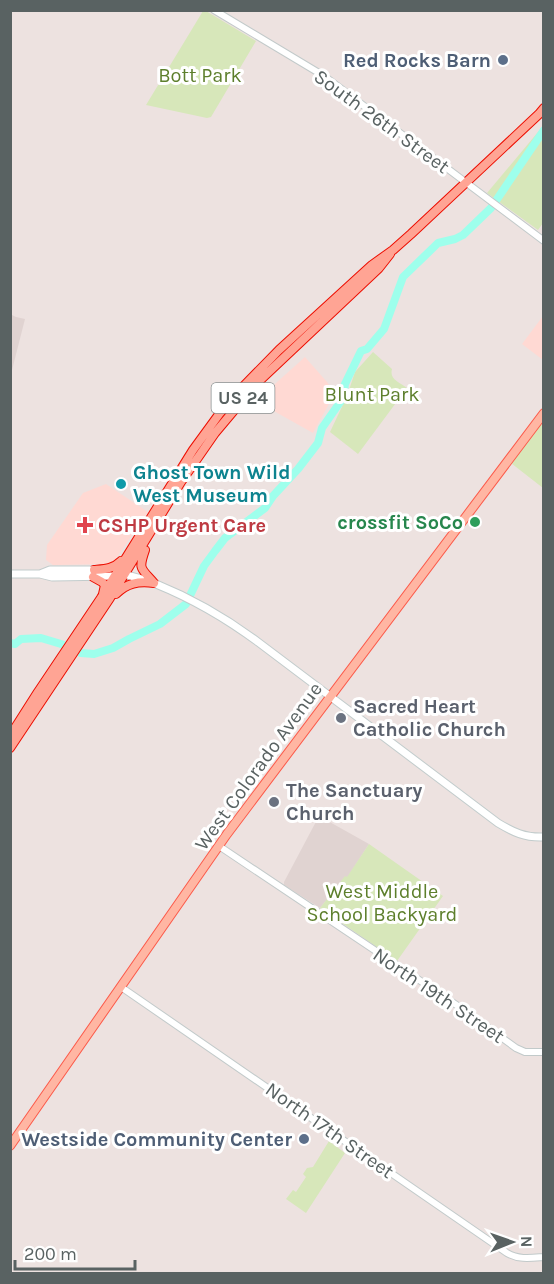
<svg xmlns="http://www.w3.org/2000/svg" width="554" height="1284" font-family="Karla,sans-serif">
<rect width="100%" height="100%" fill="#ede2e0"/>
<path fill="#ffd9d3" d="M 543,316 L 543,360 L 522,344 Z
M 305,357 L 327,382 L 335,393 L 313,433 L 272,410 L 259,400 L 276,383 Z
M 106,484 L 148,512 L 112,564 L 53,565 L 46,560 L 47,545 L 83,493 Z"/>
<path fill="#e0d3d1" d="M 11,312 L 12,315 L 16,317 L 25,319 L 11,374 Z
M 319,816 L 369,844 L 347,878 L 345,877 L 320,908 L 284,885 L 284,882 Z"/>
<path fill="#d7e7ba" d="M 203,11 L 206,11 L 256,41 L 211,117 L 207,118 L 146,105 Z
M 543,126 L 543,223 L 538,230 L 487,193 Z
M 373,352 L 392,369 C 389,380 400,382 407,388 L 358,454 L 330,432 L 347,396 L 355,372 Z
M 537,421 L 543,426 L 543,488 L 507,460 Z
M 369,844 L 443,896 L 397,961 L 320,908 L 345,876 L 347,877 Z
M 329,1141 L 345,1153 L 306,1213 L 286,1199 L 293,1190 L 296,1192 L 306,1177 L 303,1174 L 307,1168 L 313,1167 Z"/>
<g fill="none" stroke-linecap="round" stroke-linejoin="round">
<path stroke="#9effec" stroke-width="8" d="M 10,643 L 15,644 L 21,639 L 41,638 L 61,644 L 81,653 L 94,654 L 113,648 L 129,639 L 160,624 L 186,604 L 204,566 L 215,551 L 225,538 L 265,508 L 273,496 L 298,469 L 318,443 L 322,428 L 343,398 L 345,384 L 361,351 L 367,349 L 384,329 L 403,277 L 438,243 L 455,239 L 463,235 L 491,208 L 544,130"/>
<g stroke="#c2caca" stroke-width="8">
<path id="tertiary" d="M 214,10 L 324,76 L 544,241
M 219,846 L 458,1006 L 516,1048 L 525,1052 L 544,1052
M 121,987 L 507,1253 C 519,1260 531,1258 544,1257"/>
</g>
<g stroke="#c2cccc" stroke-width="9">
<path id="secondary" d="M 121,573 C 132,577 145,579 156,584 C 193,599 227,619 258,642 L 498,823 C 513,832 525,838 544,837
M 10,574 L 40,574 L 52,577 L 116,576
M 40,574 L 50,570 L 98,570"/>
</g>
<g stroke="#fc5a4a" stroke-width="10">
<path id="primary" d="M 10,1146 L 227,834 L 544,413"/>
</g>
<g stroke="#ed0d00" stroke-width="10">
<path id="trunk" d="M 145,550 C 138,570 141,568 154,583
M 94,570 C 105,569 113,569 121,561
M 93,577 L 102,582 L 105,585 L 103,594
M 116,594 C 127,583 138,581 154,583
M 10,736 L 38,692 L 101,598 L 193,450 L 220,413 L 233,397 L 279,350 L 372,265 L 393,250 L 411,234 L 539,114 L 544,108
M 10,748 L 110,598 L 181,482 L 215,433 L 257,383 L 379,268 L 390,254"/>
</g>
<use href="#tertiary" stroke="#fff" stroke-width="6"/>
<use href="#secondary" stroke="#fff" stroke-width="7"/>
<use href="#primary" stroke="#ffb6a3" stroke-width="8"/>
<use href="#trunk" stroke="#ffa494" stroke-width="8"/>
</g>
<g fill="#5c6f8a" stroke="#fff" stroke-width="2">
<circle cx="503" cy="60" r="6"/>
<circle cx="304" cy="1139" r="6"/>
</g>
<circle fill="#0f9aa8" stroke="#fff" stroke-width="2" cx="121" cy="484" r="6"/>
<circle fill="#2e9e5b" stroke="#fff" stroke-width="2" cx="475" cy="522" r="6"/>
<path fill="#e0444e" stroke="#fff" stroke-width="2" d="M82 516h6v6h6v6h-6v6h-6v-6h-6v-6h6z"/>
<g fill="#6b7280" stroke="#fff" stroke-width="2">
<circle cx="341" cy="718" r="6"/>
<circle cx="274" cy="802" r="6"/>
</g>
<g text-anchor="middle" stroke-width="6" stroke-linejoin="round" paint-order="stroke">
<rect fill="#fff" stroke="#8b9191" stroke-width="1.5" x="211.5" y="383" width="63" height="30" rx="4.5"/>
<g font-size="18" font-weight="bold" fill="#596262">
<text x="243" y="404">US 24</text>
</g>
<g font-size="20" font-weight="bold" fill="#4e5e75" stroke="#fff" text-anchor="end">
<text x="491" y="67">Red Rocks Barn</text>
<text x="292" y="1146">Westside Community Center</text>
</g>
<g font-size="20" fill="#5d7f2c" stroke="#fff">
<text x="200" y="82">Bott Park</text>
<text x="372" y="401">Blunt Park</text>
<text x="382" y="898">West Middle<tspan x="382" dy="23">School Backyard</tspan></text>
</g>
<g font-size="20" fill="#596262" stroke="#fff">
<text transform="translate(382 121) rotate(36)" y="7">South 26th Street</text>
<text transform="translate(258 766) rotate(-54)" y="7">West Colorado Avenue</text>
<text transform="translate(439 995) rotate(34)" y="7">North 19th Street</text>
<text transform="translate(330 1130) rotate(35)" y="7">North 17th Street</text>
</g>
<g font-size="20" font-weight="bold" fill="#0d838f" stroke="#fff" text-anchor="start">
<text x="133" y="479">Ghost Town Wild<tspan x="133" dy="23">West Museum</tspan></text>
</g>
<g font-size="20" font-weight="bold" fill="#27864d" stroke="#fff" text-anchor="end">
<text x="463" y="529">crossfit SoCo</text>
</g>
<g font-size="20" font-weight="bold" fill="#be3a42" stroke="#fff" text-anchor="start">
<text x="98" y="532">CSHP Urgent Care</text>
</g>
<g font-size="20" font-weight="bold" fill="#5b616d" stroke="#fff" text-anchor="start">
<text x="353" y="713">Sacred Heart<tspan x="353" dy="23">Catholic Church</tspan></text>
<text x="286" y="797">The Sanctuary<tspan x="286" dy="23">Church</tspan></text>
</g>
</g>
<rect width="554" height="1284" fill="none" stroke="#596262" stroke-width="24"/>
<g transform="translate(512 1242) rotate(89)" stroke="#ffffff" stroke-width="4.5" paint-order="stroke">
<path d="M0-4.5L10 22L0 15L-10 22Z" fill="#596262"/>
<text y="-9" font-size="16" font-weight="bold" text-anchor="middle" fill="#596262">N</text>
</g>
<path d="M15 1260v9h120v-9" fill="none" stroke="#596262" stroke-width="3"/>
<text x="24" y="1260" font-size="18" fill="#596262" stroke="#ffffff" stroke-width="4.5" paint-order="stroke">200 m</text>
</svg>
